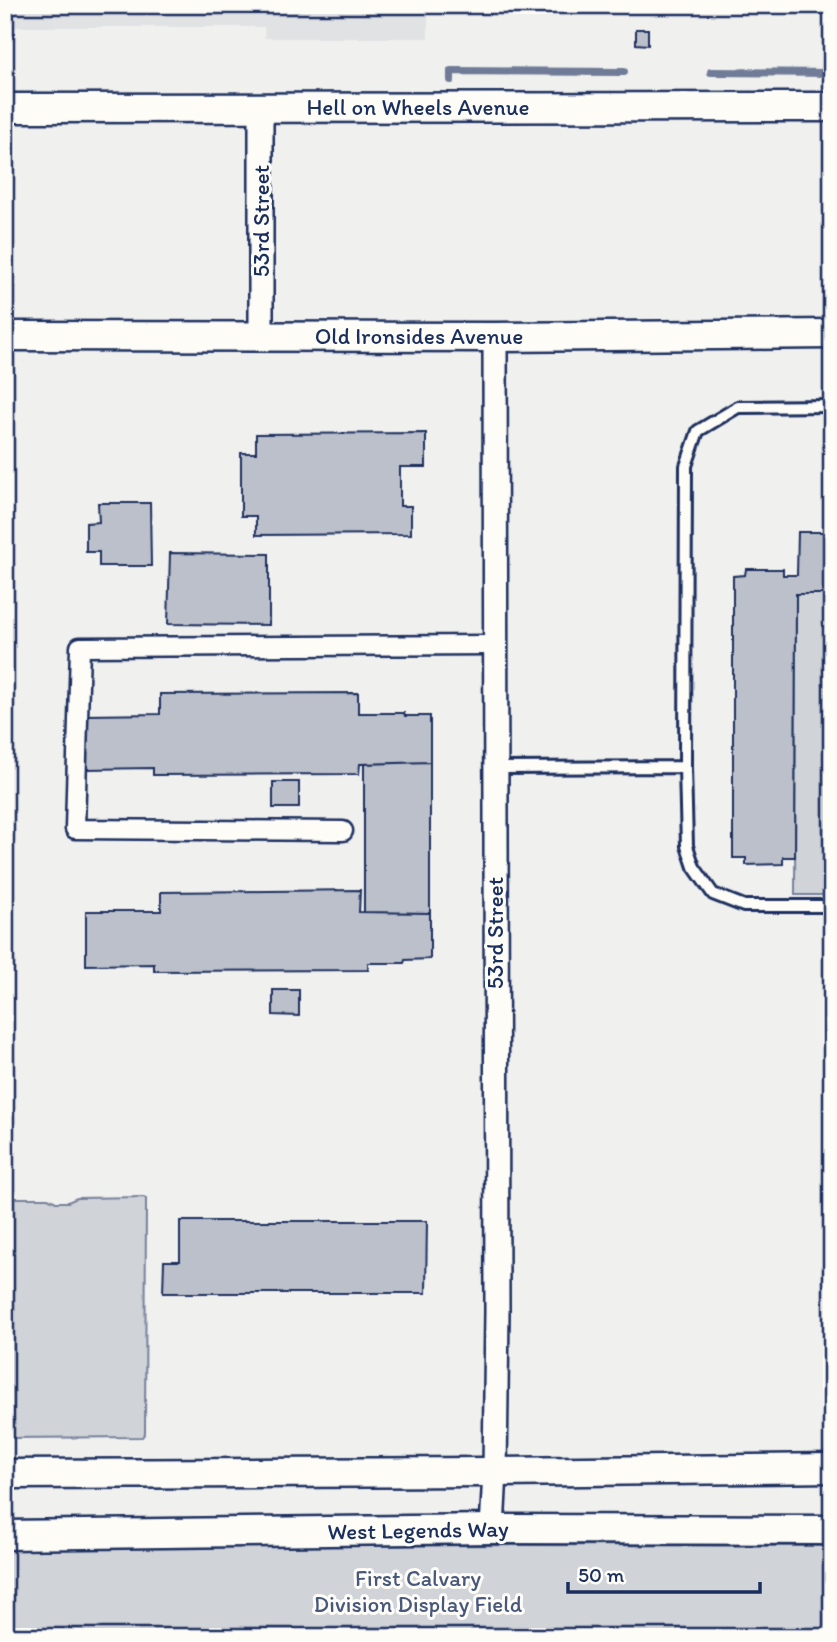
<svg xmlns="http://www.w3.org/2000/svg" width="837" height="1642" font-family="Itim,sans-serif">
<rect width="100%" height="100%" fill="#f0f0ee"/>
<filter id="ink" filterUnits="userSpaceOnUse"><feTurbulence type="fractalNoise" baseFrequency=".0143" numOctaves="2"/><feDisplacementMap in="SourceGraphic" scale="14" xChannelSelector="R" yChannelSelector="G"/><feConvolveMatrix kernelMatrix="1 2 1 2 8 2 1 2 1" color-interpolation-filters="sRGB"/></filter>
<g filter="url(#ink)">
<path fill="#e0e2e3" d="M 5,5 L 428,5 L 428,38 L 265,38 L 264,27 L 5,27 Z"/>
<path fill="#d0d3d8" stroke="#76819b" stroke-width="2" d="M 796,594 L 832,594 L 832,895 L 795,895 Z
M 144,1197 L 146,1199 L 145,1433 L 142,1437 L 5,1438 L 5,1198 L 48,1198 L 56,1202 L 68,1202 L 77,1198 Z
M 472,1545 L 832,1546 L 832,1637 L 5,1637 L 5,1547 Z"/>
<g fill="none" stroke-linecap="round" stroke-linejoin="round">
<path stroke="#6f7b97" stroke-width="8" d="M 711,72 L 832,73
M 451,80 L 451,71 L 624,72"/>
</g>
<path fill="#bbc0ca" stroke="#1b2f5e" stroke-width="2" d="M 636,29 L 648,29 L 648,45 L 636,44 Z
M 426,433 L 426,467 L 400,467 L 400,506 L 411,506 L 411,534 L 256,535 L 256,516 L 241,516 L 241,453 L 256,453 L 256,434 Z
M 98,503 L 150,503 L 151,566 L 99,566 L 99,552 L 86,552 L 86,523 L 99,522 Z
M 798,532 L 832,532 L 832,594 L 796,594 L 795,857 L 783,857 L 783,864 L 746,865 L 746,858 L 733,858 L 733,576 L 745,575 L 746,569 L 783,569 L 783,575 L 797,575 Z
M 170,553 L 269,554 L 269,625 L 168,624 Z
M 358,693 L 358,713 L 404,713 L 405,716 L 430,716 L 430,762 L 360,764 L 359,774 L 153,775 L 153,768 L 86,769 L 86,715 L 160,714 L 160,694 Z
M 430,762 L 430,913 L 364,912 L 364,764 Z
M 273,782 L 299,782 L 299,808 L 273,808 Z
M 360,890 L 359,912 L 430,913 L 430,959 L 405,960 L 404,963 L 368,963 L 368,970 L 154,971 L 154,964 L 86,965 L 86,911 L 161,911 L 161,892 Z
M 273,990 L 299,990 L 299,1016 L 273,1015 Z
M 180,1221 L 427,1221 L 426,1293 L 163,1293 L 164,1261 L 180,1261 Z"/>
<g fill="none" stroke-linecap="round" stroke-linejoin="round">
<g stroke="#1b2f5e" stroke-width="16">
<path id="service" d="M 832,406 L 738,407 L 698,431 L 686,466 L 685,767 L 687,846 L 694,867 L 713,894 L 744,906 L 832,906
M 495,768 L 685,767"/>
</g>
<g stroke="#1b2f5e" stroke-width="23">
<path id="pedestrian" d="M 343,831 L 75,829 L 80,647 L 494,645"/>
</g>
<g stroke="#1b2f5e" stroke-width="28">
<path id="minor" d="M 261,336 L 261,107
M 492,1529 L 495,1472 L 497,1311 L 495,337"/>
</g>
<g stroke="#1b2f5e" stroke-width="33">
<path id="tertiary" d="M 5,108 L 832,107
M 5,336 L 495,337 L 832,334
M 5,1474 L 495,1472 L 832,1468
M 5,1535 L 492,1529 L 832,1530"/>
</g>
<use href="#service" stroke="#fdfcf7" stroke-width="10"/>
<use href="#pedestrian" stroke="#fdfcf7" stroke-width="18"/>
<use href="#minor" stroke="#fdfcf7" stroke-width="23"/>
<use href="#tertiary" stroke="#fdfcf7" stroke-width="28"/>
</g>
</g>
<g text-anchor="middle" stroke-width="6" stroke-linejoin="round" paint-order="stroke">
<g font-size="23" fill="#1b2f5e" stroke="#fdfcf7">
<text x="418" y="115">Hell on Wheels Avenue</text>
<text transform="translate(261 221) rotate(-90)" y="8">53rd Street</text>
<text x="419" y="344">Old Ironsides Avenue</text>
<text transform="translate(495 933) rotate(-90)" y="8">53rd Street</text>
<text transform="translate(418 1530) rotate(-1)" y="8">West Legends Way</text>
</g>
<g font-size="23" fill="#48587c" stroke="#fdfcf7">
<text x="418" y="1586">First Calvary<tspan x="418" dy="26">Division Display Field</tspan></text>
</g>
</g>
<rect width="837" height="1642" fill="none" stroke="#fdfcf7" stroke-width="28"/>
<rect x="14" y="14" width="809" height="1614" fill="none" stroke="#1b2f5e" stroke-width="2.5" filter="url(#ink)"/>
<path d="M568 1582v10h192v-10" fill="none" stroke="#1b2f5e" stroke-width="3.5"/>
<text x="578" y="1582" font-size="21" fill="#1b2f5e" stroke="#fdfcf7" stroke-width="5" paint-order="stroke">50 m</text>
</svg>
